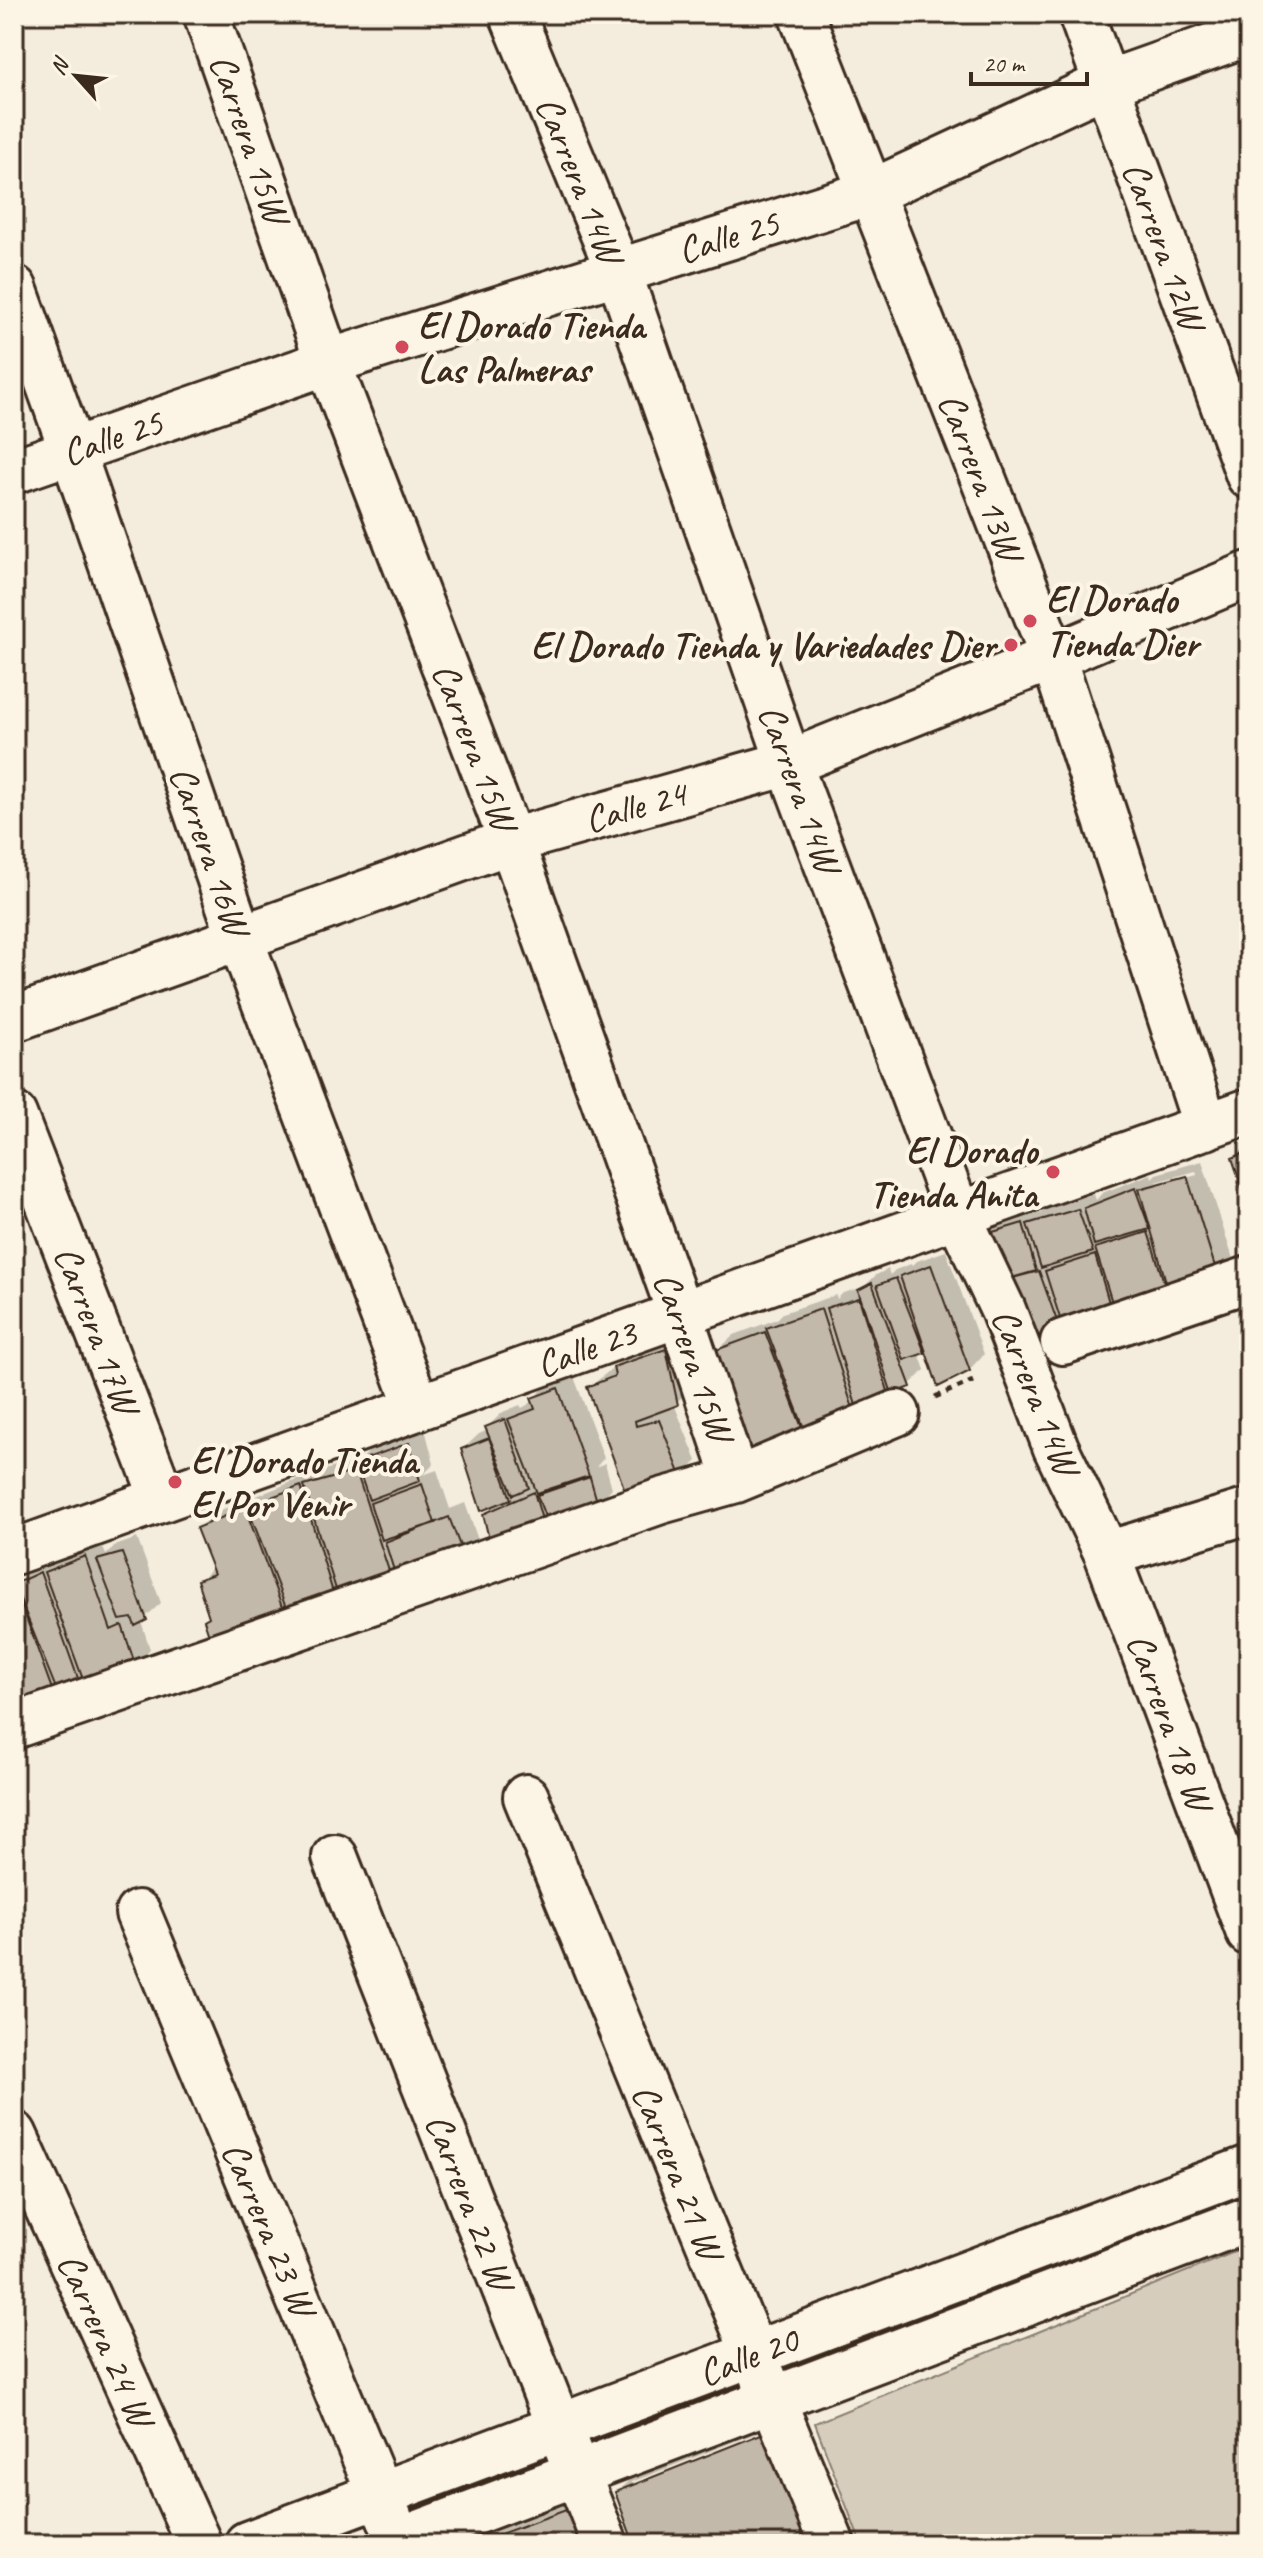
<svg xmlns="http://www.w3.org/2000/svg" width="1263" height="2558" font-family="Caveat,sans-serif">
<rect width="100%" height="100%" fill="#f4eddd"/>
<filter id="ink" filterUnits="userSpaceOnUse"><feTurbulence type="fractalNoise" baseFrequency=".0125" numOctaves="2"/><feDisplacementMap in="SourceGraphic" scale="16" xChannelSelector="R" yChannelSelector="G"/><feConvolveMatrix kernelMatrix="1 2 1 2 8 2 1 2 1" color-interpolation-filters="sRGB"/></filter>
<g filter="url(#ink)">
<path fill="#d6cdbd" stroke="#887c6e" stroke-width="2" d="M 1249,2246 L 1249,2544 L 861,2544 L 815,2423 Z"/>
<path fill="#0003" fill-rule="evenodd" d="M 1249,1143 L 1249,1202 L 1234,1158 Z
M 1202,1161 L 1234,1262 L 1024,1345 L 978,1238 L 994,1222 L 1038,1209 L 1040,1214 L 1045,1209 L 1094,1194 L 1096,1200 L 1102,1193 L 1151,1174 L 1152,1178 L 1156,1174 ZM 1196,1171 L 1197,1175 L 1156,1186 L 1156,1182 Z
M 946,1251 L 984,1354 L 969,1370 L 927,1348 L 919,1353 L 925,1370 L 891,1402 L 803,1432 L 718,1350 L 734,1335 L 777,1319 L 783,1313 L 836,1295 L 837,1299 L 843,1293 L 864,1287 L 876,1275 L 888,1269 L 890,1275 L 895,1270 L 911,1264 L 912,1266 L 917,1261 Z
M 681,1335 L 693,1388 L 674,1404 L 697,1461 L 681,1476 L 590,1387 L 631,1352 Z
M 573,1374 L 604,1458 L 596,1467 L 605,1463 L 612,1488 L 597,1504 L 542,1521 L 485,1514 L 497,1503 L 463,1449 L 479,1434 L 488,1430 L 487,1427 L 503,1412 L 520,1405 L 522,1408 L 534,1401 L 533,1399 L 549,1383 Z
M 425,1429 L 434,1464 L 423,1475 L 437,1470 L 450,1509 L 465,1503 L 477,1537 L 462,1552 L 289,1610 L 211,1616 L 199,1581 L 213,1567 L 198,1529 L 213,1513 L 317,1472 L 317,1475 L 321,1471 L 361,1460 L 373,1447 Z
M 137,1538 L 161,1603 L 141,1621 L 150,1649 L 135,1665 L 14,1707 L 14,1583 L 21,1580 L 32,1569 L 56,1558 L 57,1562 L 62,1557 L 101,1542 L 106,1555 L 115,1546 Z
M 786,2416 L 838,2544 L 636,2544 L 617,2492 L 632,2477 ZM 779,2424 L 781,2428 L 632,2487 L 632,2482 Z
M 603,2488 L 625,2544 L 450,2544 Z"/>
<path fill="#c3b9aa" stroke="#3b2a1e" stroke-width="2" d="M 1249,1151 L 1249,1208 L 1232,1158 Z
M 1187,1176 L 1219,1280 L 1171,1299 L 1139,1189 Z
M 1135,1188 L 1150,1229 L 1094,1245 L 1084,1208 Z
M 1078,1209 L 1093,1252 L 1041,1268 L 1027,1224 Z
M 1023,1223 L 1036,1271 L 994,1283 L 976,1237 Z
M 1148,1232 L 1169,1298 L 1116,1315 L 1095,1248 Z
M 1095,1255 L 1113,1316 L 1065,1334 L 1045,1271 Z
M 931,1265 L 970,1371 L 938,1387 L 900,1276 Z
M 1039,1271 L 1062,1335 L 1023,1348 L 994,1283 Z
M 896,1278 L 925,1353 L 904,1360 L 877,1285 Z
M 872,1283 L 911,1387 L 892,1394 L 858,1290 Z
M 859,1298 L 892,1404 L 859,1415 L 826,1308 Z
M 821,1309 L 856,1418 L 807,1436 L 766,1328 Z
M 765,1332 L 804,1433 L 744,1452 L 716,1350 Z
M 666,1349 L 678,1405 L 635,1421 L 636,1426 L 659,1420 L 682,1478 L 630,1504 L 587,1387 L 615,1376 L 613,1367 Z
M 558,1388 L 589,1476 L 537,1493 L 508,1419 L 535,1409 L 531,1398 Z
M 505,1419 L 529,1488 L 513,1495 L 485,1427 Z
M 489,1438 L 511,1499 L 481,1511 L 461,1449 Z
M 409,1443 L 420,1481 L 369,1500 L 356,1462 Z
M 356,1471 L 392,1580 L 338,1596 L 304,1486 Z
M 590,1477 L 598,1505 L 547,1522 L 537,1495 Z
M 422,1484 L 435,1523 L 382,1540 L 370,1503 Z
M 301,1486 L 334,1596 L 288,1613 L 247,1506 Z
M 534,1492 L 543,1523 L 490,1543 L 483,1514 Z
M 245,1508 L 285,1615 L 211,1641 L 204,1620 L 209,1617 L 197,1580 L 214,1574 L 196,1528 Z
M 449,1517 L 463,1554 L 397,1580 L 385,1542 Z
M 122,1553 L 147,1620 L 135,1626 L 132,1618 L 120,1620 L 97,1560 Z
M 85,1556 L 111,1630 L 122,1625 L 136,1667 L 85,1685 L 44,1572 Z
M 40,1572 L 81,1687 L 59,1696 L 14,1584 Z
M 16,1590 L 54,1695 L 27,1706 L 14,1670 L 14,1591 Z
M 14,1670 L 27,1706 L 14,1710 Z
M 771,2430 L 816,2544 L 634,2544 L 615,2492 Z
M 588,2502 L 604,2544 L 473,2544 Z"/>
<g fill="none" stroke-linecap="round" stroke-linejoin="round">
<g stroke="#3b2a1e" stroke-width="50">
<path id="minor" d="M 206,14 L 328,362 L 511,841 L 680,1314 L 736,1480
M 512,14 L 618,270 L 789,763 L 958,1215 L 1003,1310 L 1056,1448 L 1107,1554 L 1249,1933
M 801,14 L 1053,657 L 1206,1127
M 1081,14 L 1249,476
M 14,288 L 72,450 L 240,938 L 418,1408
M 14,471 L 328,362 L 870,193 L 1105,84 L 1249,33
M 14,1019 L 511,841 L 789,763 L 1053,657 L 1249,574
M 14,1115 L 163,1499
M 1063,1342 L 1249,1279
M 14,1552 L 1249,1111
M 1107,1554 L 1249,1511
M 14,1726 L 661,1501 L 736,1480 L 897,1413
M 526,1797 L 832,2544
M 335,1857 L 605,2544
M 138,1913 L 390,2519
M 14,2134 L 199,2544
M 247,2544 L 1249,2168
M 390,2544 L 1249,2219"/>
</g>
<path stroke="#3b2a1e" stroke-width="5" stroke-dasharray="6 6" stroke-linecap="butt" d="M 935,1397 L 973,1381"/>
<use href="#minor" stroke="#fcf5e5" stroke-width="44"/>
</g>
</g>
<g fill="#d1495b" stroke="#fcf5e5" stroke-width="3">
<circle cx="402" cy="347" r="8"/>
<circle cx="1030" cy="621" r="8"/>
<circle cx="1011" cy="645" r="8"/>
<circle cx="1053" cy="1172" r="8"/>
<circle cx="175" cy="1482" r="8"/>
</g>
<g text-anchor="middle" stroke-width="8" stroke-linejoin="round" paint-order="stroke">
<g font-size="38" fill="#3b2a1e" stroke="#fcf5e5">
<text transform="translate(250 138) rotate(71)" y="13">Carrera 15W</text>
<text transform="translate(580 179) rotate(68)" y="13">Carrera 14W</text>
<text transform="translate(728 236) rotate(-17)" y="13">Calle 25</text>
<text transform="translate(1164 245) rotate(70)" y="13">Carrera 12W</text>
<text transform="translate(112 437) rotate(-19)" y="13">Calle 25</text>
<text transform="translate(981 476) rotate(69)" y="13">Carrera 13W</text>
<text transform="translate(475 746) rotate(69)" y="13">Carrera 15W</text>
<text transform="translate(800 788) rotate(70)" y="13">Carrera 14W</text>
<text transform="translate(635 806) rotate(-16)" y="13">Calle 24</text>
<text transform="translate(210 850) rotate(71)" y="13">Carrera 16W</text>
<text transform="translate(97 1329) rotate(69)" y="13">Carrera 17W</text>
<text transform="translate(586 1348) rotate(-20)" y="13">Calle 23</text>
<text transform="translate(694 1356) rotate(71)" y="13">Carrera 15W</text>
<text transform="translate(1036 1391) rotate(68)" y="13">Carrera 14W</text>
<text transform="translate(1170 1721) rotate(70)" y="13">Carrera 18 W</text>
<text transform="translate(678 2171) rotate(68)" y="13">Carrera 21 W</text>
<text transform="translate(470 2201) rotate(69)" y="13">Carrera 22 W</text>
<text transform="translate(269 2228) rotate(67)" y="13">Carrera 23 W</text>
<text transform="translate(106 2339) rotate(66)" y="13">Carrera 24 W</text>
<text transform="translate(748 2356) rotate(-21)" y="13">Calle 20</text>
</g>
<g font-size="38" font-weight="bold" fill="#3b2a1e" stroke="#fcf5e5" text-anchor="start">
<text x="418" y="338">El Dorado Tienda<tspan x="418" dy="44">Las Palmeras</tspan></text>
<text x="1046" y="612">El Dorado<tspan x="1046" dy="44">Tienda Dier</tspan></text>
<text x="995" y="658" text-anchor="end">El Dorado Tienda y Variedades Dier</text>
<text x="1037" y="1163" text-anchor="end">El Dorado<tspan x="1037" dy="44">Tienda Anita</tspan></text>
<text x="191" y="1473">El Dorado Tienda<tspan x="191" dy="44">El Por Venir</tspan></text>
</g>
</g>
<rect width="1263" height="2558" fill="none" stroke="#fcf5e5" stroke-width="48"/>
<rect x="24" y="24" width="1215" height="2510" fill="none" stroke="#3b2a1e" stroke-width="3" filter="url(#ink)"/>
<g transform="translate(76 76) rotate(297)" stroke="#fcf5e5" stroke-width="6" paint-order="stroke">
<path d="M0-6L14 30L0 20L-14 30Z" fill="#3b2a1e"/>
<text y="-12" font-size="22" font-weight="bold" text-anchor="middle" fill="#3b2a1e">N</text>
</g>
<path d="M971 72v12h116v-12" fill="none" stroke="#3b2a1e" stroke-width="4"/>
<text x="983" y="72" font-size="24" fill="#3b2a1e" stroke="#fcf5e5" stroke-width="6" paint-order="stroke">20 m</text>
</svg>
